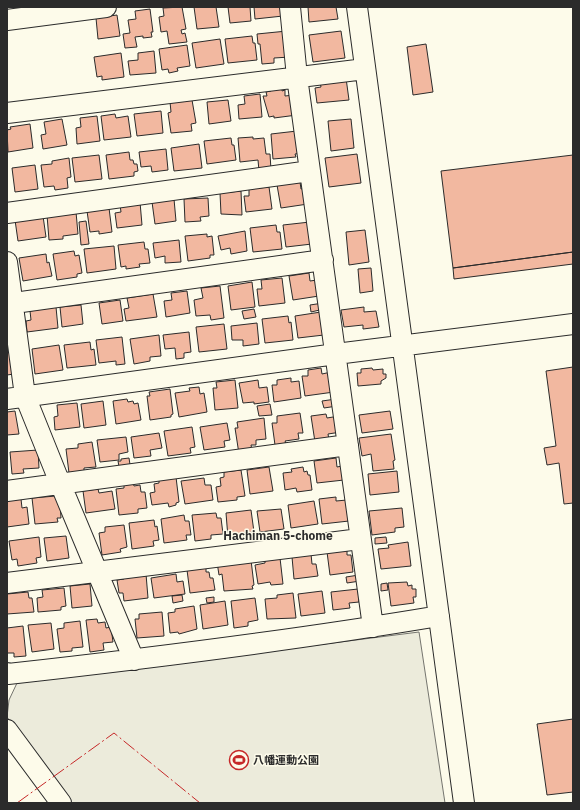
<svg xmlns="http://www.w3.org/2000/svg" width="580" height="810" font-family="'IBM Plex Sans','Noto Sans JP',sans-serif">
<rect width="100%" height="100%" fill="#fdfbea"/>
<path fill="#ecebdb" stroke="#74746e" d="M 419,632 L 445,803 L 71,803 L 7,717 L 9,700 L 17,683 Z"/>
<path fill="#f2b8a0" stroke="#2b2b2b" d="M 182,7 L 186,29 L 181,30 L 182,34 L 185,33 L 187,42 L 169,44 L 167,31 L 161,32 L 159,17 L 164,16 L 163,8 Z
M 194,7 L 216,7 L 219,27 L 197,29 Z
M 228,7 L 250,7 L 251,21 L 230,23 Z
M 254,7 L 282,7 L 283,16 L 255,19 Z
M 308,7 L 336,7 L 338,19 L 309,22 Z
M 150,9 L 153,32 L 151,32 L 152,37 L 143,38 L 143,36 L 135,37 L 137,47 L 125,48 L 123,34 L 130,33 L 128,20 L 136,19 L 135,11 Z
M 117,15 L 120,36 L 98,39 L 96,18 Z
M 287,31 L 290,57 L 274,58 L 274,63 L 262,64 L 260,44 L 258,44 L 257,34 Z
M 341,31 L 345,58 L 313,62 L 309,35 Z
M 252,36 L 253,43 L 255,43 L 257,60 L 228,63 L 225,39 Z
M 220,39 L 224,64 L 196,68 L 192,43 Z
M 426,44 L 433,92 L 413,95 L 407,47 Z
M 187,45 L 190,66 L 177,68 L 178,71 L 169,73 L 168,69 L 162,70 L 159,49 Z
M 154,51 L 156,73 L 130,75 L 128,61 L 138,60 L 138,53 Z
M 121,53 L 124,77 L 102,80 L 102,76 L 97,77 L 94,57 Z
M 346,78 L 349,100 L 317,103 L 315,88 L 321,87 L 320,82 Z
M 282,88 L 282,91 L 285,90 L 285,96 L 294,95 L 297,115 L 274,118 L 274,116 L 269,117 L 263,96 L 267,96 L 266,92 L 271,91 L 271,89 Z
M 260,94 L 262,117 L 239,119 L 238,105 L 245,104 L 244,96 Z
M 192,100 L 196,123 L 191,124 L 192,131 L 171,133 L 168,113 L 171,112 L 170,102 Z
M 228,100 L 231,121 L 209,124 L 207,102 Z
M 161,111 L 163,133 L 137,136 L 134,114 Z
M 115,114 L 116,118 L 128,116 L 131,137 L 104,140 L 101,116 Z
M 97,116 L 100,141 L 77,144 L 76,128 L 81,127 L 80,118 Z
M 62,119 L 67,145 L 43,149 L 41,135 L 46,134 L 44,122 Z
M 351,119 L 354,148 L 331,151 L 328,121 Z
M 30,124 L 33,148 L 8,152 L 7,130 L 11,129 L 10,127 Z
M 297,131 L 302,153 L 295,154 L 296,157 L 273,159 L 271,134 Z
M 253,137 L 253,139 L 264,138 L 266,154 L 270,154 L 271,170 L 259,171 L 258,160 L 240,162 L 238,138 Z
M 231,138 L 232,145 L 234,145 L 236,160 L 207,164 L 204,141 Z
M 199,144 L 202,168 L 174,171 L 171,148 Z
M 166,149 L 168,170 L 152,172 L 151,166 L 141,167 L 139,152 Z
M 129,152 L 130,160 L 133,160 L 134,164 L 137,164 L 138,171 L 134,172 L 134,176 L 109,179 L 106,155 Z
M 357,154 L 361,183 L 329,187 L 325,158 Z
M 99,155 L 102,179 L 75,182 L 72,158 Z
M 573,155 L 573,252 L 453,268 L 441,171 Z
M 69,158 L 71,177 L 67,178 L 68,188 L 55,190 L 54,186 L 44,187 L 41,165 L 52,164 L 52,161 Z
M 35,165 L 38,189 L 15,192 L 12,168 Z
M 300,182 L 301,189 L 306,188 L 308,204 L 281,208 L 277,185 Z
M 269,187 L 272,209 L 246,212 L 244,196 L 249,196 L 249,189 Z
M 241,191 L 242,215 L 221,214 L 220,193 Z
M 208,198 L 209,216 L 200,217 L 201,221 L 185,222 L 184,199 Z
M 174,199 L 176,221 L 155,224 L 152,202 Z
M 140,202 L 142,225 L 117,228 L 115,213 L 121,212 L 120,205 Z
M 109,208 L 112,232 L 99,234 L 99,231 L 90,232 L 87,211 Z
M 76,212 L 78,234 L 63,236 L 63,239 L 49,240 L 47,215 Z
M 43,216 L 46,237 L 18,241 L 15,220 Z
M 86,221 L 89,244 L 81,245 L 79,222 Z
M 310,222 L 312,244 L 286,247 L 283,225 Z
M 276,225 L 277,232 L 280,232 L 282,249 L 253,252 L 250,228 Z
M 365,230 L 369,262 L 349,265 L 346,232 Z
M 245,231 L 247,251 L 231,254 L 230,248 L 221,250 L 218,236 Z
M 207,234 L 207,237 L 212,236 L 214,255 L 210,255 L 210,258 L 188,261 L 185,236 Z
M 179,240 L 181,262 L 165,263 L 165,256 L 155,258 L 153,243 Z
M 144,242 L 145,249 L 148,249 L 150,263 L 139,264 L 140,267 L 126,269 L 126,266 L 121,267 L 118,245 Z
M 114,246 L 116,269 L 87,273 L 84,249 Z
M 74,251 L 75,256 L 79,255 L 82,273 L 77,274 L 77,277 L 57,280 L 53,254 Z
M 573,252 L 573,264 L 454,279 L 453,268 Z
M 46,254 L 47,263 L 49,262 L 52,276 L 23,281 L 19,258 Z
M 371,268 L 373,291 L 360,293 L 358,269 Z
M 309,273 L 310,281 L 317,280 L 319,296 L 293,300 L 289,276 Z
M 282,278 L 285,303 L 259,306 L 257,289 L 262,289 L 261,280 Z
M 252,282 L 255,307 L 231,310 L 228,286 Z
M 220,286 L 224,318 L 211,320 L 210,315 L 196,316 L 194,300 L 203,298 L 201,288 Z
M 187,291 L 190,313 L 166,317 L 164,301 L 172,300 L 171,293 Z
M 153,294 L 157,317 L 126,321 L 124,309 L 129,308 L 127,298 Z
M 120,300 L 123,321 L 102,324 L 99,303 Z
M 323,303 L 324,309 L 311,312 L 310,305 Z
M 81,305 L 83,324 L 62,327 L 60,307 Z
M 56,307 L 58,328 L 27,332 L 26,321 L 31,320 L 30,311 Z
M 364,307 L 364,312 L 376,311 L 379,327 L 363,329 L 363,325 L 344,327 L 341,310 Z
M 254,309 L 256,317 L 244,319 L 242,311 Z
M 321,312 L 324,335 L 298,338 L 295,316 Z
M 288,316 L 289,323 L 291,322 L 293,340 L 265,343 L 262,319 Z
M 257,323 L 259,344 L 243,346 L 243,340 L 232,340 L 231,326 Z
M 224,324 L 227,349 L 199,352 L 196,327 Z
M 189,332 L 191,352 L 184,353 L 184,358 L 176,359 L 175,348 L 165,349 L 163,335 Z
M 159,335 L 161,356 L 150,357 L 150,361 L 134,364 L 130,339 Z
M 122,337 L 125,364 L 116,365 L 116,361 L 99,363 L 96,340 Z
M 90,342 L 91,350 L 94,349 L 96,365 L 67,368 L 64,345 Z
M 59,345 L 63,370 L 35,374 L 32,349 Z
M 11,352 L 14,374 L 7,375 L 7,353 Z
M 573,367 L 573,503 L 564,504 L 559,463 L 547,465 L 544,448 L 556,446 L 546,371 Z
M 321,368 L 322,374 L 331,372 L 334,392 L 305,396 L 302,376 L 308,376 L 308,370 Z
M 372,368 L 373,370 L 383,369 L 383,374 L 386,374 L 386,378 L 381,381 L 381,384 L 358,386 L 357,373 L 361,373 L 361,369 Z
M 291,378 L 291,382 L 299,381 L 301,398 L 274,402 L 272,385 L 277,385 L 277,380 Z
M 235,380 L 238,408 L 215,410 L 213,388 L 217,388 L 216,382 Z
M 258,380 L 259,388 L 267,387 L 269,402 L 254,404 L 254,402 L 243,403 L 239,383 Z
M 199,387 L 200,394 L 204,393 L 207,412 L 179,417 L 175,393 L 190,391 L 189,388 Z
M 170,389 L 173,414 L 171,415 L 171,417 L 150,420 L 147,396 L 150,396 L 149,392 Z
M 127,399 L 128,402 L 133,401 L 134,404 L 138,403 L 141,420 L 116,424 L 113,401 Z
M 336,399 L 337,406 L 324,408 L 322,401 Z
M 103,401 L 106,425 L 84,428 L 81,404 Z
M 77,403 L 80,427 L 55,430 L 54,417 L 58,416 L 57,405 Z
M 270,404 L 272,415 L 259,416 L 257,406 Z
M 15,411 L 19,434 L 7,435 L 7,412 Z
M 390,411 L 393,429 L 362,433 L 359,415 Z
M 300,413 L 303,433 L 298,433 L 299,439 L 285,441 L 286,443 L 275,445 L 272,423 L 277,423 L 277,416 Z
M 326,414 L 327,418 L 339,416 L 341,432 L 328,434 L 329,440 L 315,442 L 311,416 Z
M 264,418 L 266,439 L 256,440 L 256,445 L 251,445 L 252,450 L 239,454 L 235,428 L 238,428 L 237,422 Z
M 227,423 L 230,440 L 224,441 L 225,447 L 204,450 L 200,427 Z
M 192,427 L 195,447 L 190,448 L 191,453 L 168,456 L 164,431 Z
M 159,433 L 162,448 L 150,450 L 151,456 L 134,458 L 131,437 Z
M 391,434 L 395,460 L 393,461 L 394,469 L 373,471 L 371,454 L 362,456 L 359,438 Z
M 126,437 L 128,452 L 119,454 L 119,460 L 100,462 L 97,440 Z
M 92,442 L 96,467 L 84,468 L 84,471 L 69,473 L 66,449 L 78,448 L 78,444 Z
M 38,450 L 39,468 L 23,469 L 24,473 L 12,474 L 10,452 Z
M 129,458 L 131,471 L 120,472 L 118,461 L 121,461 L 121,459 Z
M 336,458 L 337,467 L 342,466 L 344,480 L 317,483 L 314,461 Z
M 269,467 L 273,491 L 250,494 L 247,470 Z
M 303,467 L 304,472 L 307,471 L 308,475 L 310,475 L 312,490 L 297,492 L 296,488 L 285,490 L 283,473 L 292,472 L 291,469 Z
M 241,470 L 245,496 L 237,497 L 237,500 L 218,502 L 216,487 L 221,486 L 220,478 L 224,477 L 224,472 Z
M 397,471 L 399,492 L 370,495 L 368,474 Z
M 176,477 L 179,502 L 176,503 L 176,505 L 169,507 L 168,503 L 152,505 L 150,493 L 155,492 L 154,484 L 159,483 L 159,480 Z
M 204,478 L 205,485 L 211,485 L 213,500 L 185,504 L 181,481 Z
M 133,483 L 134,486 L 140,485 L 141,492 L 145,492 L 147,508 L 138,509 L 138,513 L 119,515 L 116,489 L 124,488 L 124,484 Z
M 98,489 L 99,493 L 112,491 L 115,509 L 86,513 L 83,491 Z
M 56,496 L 57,502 L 60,502 L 61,518 L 57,518 L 58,522 L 35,524 L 32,498 Z
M 336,497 L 336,501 L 347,500 L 349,521 L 322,524 L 319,499 Z
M 21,499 L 22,508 L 27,507 L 29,524 L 7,527 L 7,501 Z
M 314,501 L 318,524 L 291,528 L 288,505 Z
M 402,508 L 404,527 L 395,528 L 395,532 L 372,535 L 369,511 Z
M 281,509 L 284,529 L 260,532 L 257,511 Z
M 251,510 L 254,532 L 240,533 L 240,536 L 228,538 L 226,513 Z
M 216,513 L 217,518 L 221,518 L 223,534 L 211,535 L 211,539 L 195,541 L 192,515 Z
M 184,515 L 185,521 L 189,521 L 191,535 L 186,535 L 187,540 L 164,543 L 161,519 Z
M 154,520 L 155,527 L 157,526 L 159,540 L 153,541 L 154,546 L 132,549 L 129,523 Z
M 124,525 L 127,547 L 120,549 L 121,552 L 102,555 L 99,533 L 105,532 L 105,527 Z
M 66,536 L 69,558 L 47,561 L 44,538 Z
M 39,537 L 41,557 L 36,558 L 37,563 L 18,566 L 17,559 L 12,560 L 9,541 Z
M 386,537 L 387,543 L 375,544 L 375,538 Z
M 408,542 L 411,566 L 381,569 L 378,549 L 389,548 L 388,545 Z
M 347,549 L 347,555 L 351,555 L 353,572 L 330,575 L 327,552 Z
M 311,554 L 312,564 L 316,564 L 318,576 L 294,579 L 292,557 Z
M 280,558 L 283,584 L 271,585 L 270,582 L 258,584 L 255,565 L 265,563 L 265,560 Z
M 251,560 L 254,585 L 252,586 L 253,589 L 224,591 L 222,574 L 219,575 L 217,562 Z
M 206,568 L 206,572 L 209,572 L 210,578 L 213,578 L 215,590 L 190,593 L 187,570 Z
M 146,574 L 148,598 L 124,601 L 123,593 L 119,593 L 117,580 L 124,579 L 124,576 Z
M 176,574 L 177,582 L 183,581 L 185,594 L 154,598 L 151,578 Z
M 359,575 L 360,581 L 347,583 L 346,577 Z
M 407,582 L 408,586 L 412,585 L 412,589 L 416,589 L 416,597 L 413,597 L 414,603 L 391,606 L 388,583 Z
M 387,583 L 388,590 L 381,591 L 381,584 Z
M 90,584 L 92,606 L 72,608 L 70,586 Z
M 64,588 L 66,606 L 61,607 L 61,610 L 38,612 L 37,598 L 43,597 L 42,590 Z
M 358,589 L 359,602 L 349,603 L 350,608 L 333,610 L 331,592 Z
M 322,591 L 325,613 L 301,616 L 298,594 Z
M 28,592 L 29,598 L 32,598 L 34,612 L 7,614 L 7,594 Z
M 293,593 L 296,618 L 267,619 L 265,599 L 277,598 L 277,595 Z
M 182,595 L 183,601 L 173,603 L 172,596 Z
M 214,597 L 214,602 L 207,603 L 206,598 Z
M 255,598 L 258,620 L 248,622 L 248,626 L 234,628 L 231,601 Z
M 225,601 L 228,625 L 203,629 L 200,605 Z
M 194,606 L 197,629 L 179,634 L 178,632 L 170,633 L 168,613 L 175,612 L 175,609 Z
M 162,612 L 164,636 L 137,638 L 135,619 L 139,619 L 139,614 Z
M 97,619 L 98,623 L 105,622 L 106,628 L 111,627 L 113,642 L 103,643 L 104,650 L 90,652 L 86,620 Z
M 80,621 L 83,647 L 72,648 L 72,651 L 60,652 L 57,629 L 64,628 L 64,623 Z
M 51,623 L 54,649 L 32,652 L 28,625 Z
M 23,626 L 26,656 L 14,657 L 14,653 L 7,653 L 7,628 Z
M 573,719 L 573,792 L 547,795 L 537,724 Z"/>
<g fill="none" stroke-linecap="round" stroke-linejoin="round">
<g stroke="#2b2b2b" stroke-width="22">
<path id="minor" d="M 290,7 L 297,77 L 373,627
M 357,7 L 464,803
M 7,20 L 106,7
M 7,113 L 365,69
M 7,213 L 310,171
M 7,262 L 25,396 L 60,483 L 134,660
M 7,304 L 323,260
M 7,399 L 336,354 L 573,324
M 7,491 L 348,445
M 7,583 L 360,539
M 7,673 L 8,674 C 152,658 296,640 439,616
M 7,730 L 61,803"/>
</g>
<use href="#minor" stroke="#fdfbea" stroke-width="20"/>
<path stroke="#c62828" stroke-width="1" stroke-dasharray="14 3 2 3" stroke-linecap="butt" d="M 17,803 L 114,733 L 200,803"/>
</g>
<defs>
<g id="stadium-ring" transform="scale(1)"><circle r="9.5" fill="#fdfbea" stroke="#c62828" stroke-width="1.5"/><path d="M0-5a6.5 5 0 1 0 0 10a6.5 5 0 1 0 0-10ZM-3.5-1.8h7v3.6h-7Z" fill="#c62828"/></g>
</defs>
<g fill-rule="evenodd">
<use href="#stadium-ring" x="239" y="760"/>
</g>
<g text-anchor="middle" stroke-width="3" stroke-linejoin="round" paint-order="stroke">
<g font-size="11" font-weight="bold" fill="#2b2b2b" stroke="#fdfbea" text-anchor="start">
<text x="253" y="764">八幡運動公園</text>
</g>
<g font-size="12" font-weight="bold" fill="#2b2b2b" stroke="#fdfbea">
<text x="278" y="540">Hachiman 5-chome</text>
</g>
</g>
<rect width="580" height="810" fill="none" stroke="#2b2b2b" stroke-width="16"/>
</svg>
